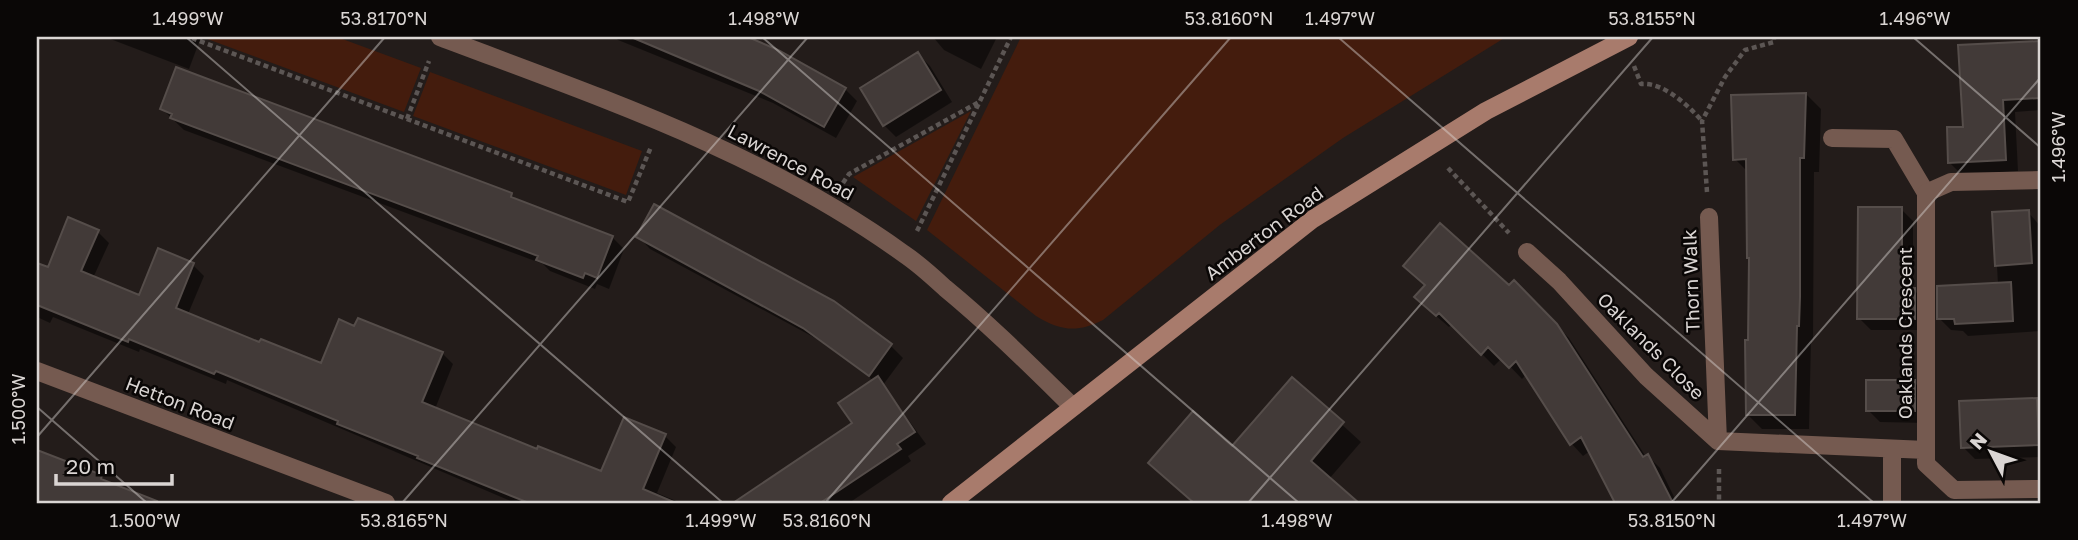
<svg xmlns="http://www.w3.org/2000/svg" width="2078" height="540" font-family="'Golos Text',sans-serif">
<rect width="100%" height="100%" fill="#231c1a"/>
<path fill="#441c0d" d="M 202,37 L 337,37 L 421,68 L 404,112 Z
M 1021,37 L 1506,37 L 1343,138 L 1221,224 L 1103,320 C 1077,333 1061,331 1036,316 L 927,230 Z
M 430,72 L 642,151 L 626,195 L 413,116 Z
M 971,111 L 916,221 L 853,177 Z"/>
<path fill="#0007" d="M 105,37 L 201,37 L 189,69 Z
M 615,37 L 741,37 L 777,51 L 845,89 L 857,101 L 836,138 L 773,103 L 618,40 Z
M 933,37 L 997,37 L 981,69 L 944,50 Z
M 2041,42 L 2041,110 L 2015,112 L 2018,171 L 1962,175 L 1950,163 L 1964,128 L 1960,47 Z
M 918,54 L 930,66 L 952,102 L 896,137 L 884,125 Z
M 1806,94 L 1821,109 L 1819,172 L 1814,172 L 1813,341 L 1811,341 L 1809,429 L 1762,429 L 1747,414 L 1751,260 L 1748,258 L 1748,172 L 1735,159 Z
M 162,109 L 511,194 L 518,201 L 612,237 L 624,249 L 609,289 L 597,284 L 595,289 L 550,271 L 543,264 L 184,130 Z
M 1901,209 L 1913,221 L 1913,289 L 1926,302 L 1926,330 L 1871,330 L 1859,318 Z
M 2028,212 L 2041,227 L 2041,331 L 1968,336 L 1963,331 L 1951,330 L 1939,318 L 1998,284 L 1994,214 Z
M 98,232 L 109,243 L 93,278 L 140,298 L 193,265 L 204,276 L 188,314 L 260,344 L 322,366 L 355,328 L 359,320 L 442,353 L 453,364 L 435,409 L 538,451 L 602,474 L 665,436 L 676,447 L 657,493 L 681,503 L 515,503 L 227,380 L 226,384 L 140,349 L 139,352 L 53,317 L 50,323 L 37,317 L 37,264 L 49,270 Z
M 638,236 L 833,303 L 891,346 L 903,358 L 883,385 L 926,444 L 908,456 L 911,461 L 849,503 L 771,503 L 760,487 L 854,424 L 874,381 L 817,339 L 650,249 Z
M 1514,283 L 1569,338 L 1646,457 L 1648,456 L 1660,468 L 1677,503 L 1616,503 L 1590,451 L 1583,456 L 1571,443 L 1527,374 L 1522,379 L 1502,358 L 1494,366 L 1452,324 L 1449,327 L 1428,309 L 1509,287 Z
M 1292,379 L 1361,442 L 1329,479 L 1356,503 L 1188,503 L 1190,500 L 1150,463 L 1232,448 Z
M 1914,382 L 1926,394 L 1926,423 L 1880,422 L 1868,410 Z
M 2041,400 L 2041,457 L 1975,459 L 1963,447 L 1961,403 Z
M 37,451 L 101,477 L 109,484 L 159,503 L 37,503 Z"/>
<path fill="#423a38" stroke="#554d4a" stroke-width="2" d="M 631,37 L 748,37 L 778,50 L 846,88 L 824,127 L 759,91 Z
M 2041,41 L 2041,98 L 2003,100 L 2006,160 L 1948,163 L 1947,127 L 1963,127 L 1958,45 Z
M 918,52 L 941,90 L 883,126 L 860,88 Z
M 176,67 L 512,193 L 511,197 L 613,236 L 597,278 L 585,273 L 583,278 L 536,260 L 538,256 L 170,118 L 172,114 L 160,109 Z
M 1806,93 L 1804,158 L 1800,158 L 1800,297 L 1799,326 L 1797,326 L 1795,415 L 1746,415 L 1745,340 L 1748,340 L 1749,258 L 1747,258 L 1746,159 L 1733,160 L 1731,95 Z
M 654,204 L 834,301 L 892,344 L 869,376 L 803,328 L 636,237 Z
M 1858,207 L 1902,207 L 1902,289 L 1915,288 L 1915,319 L 1857,319 Z
M 2029,210 L 2032,263 L 1995,266 L 1992,212 Z
M 68,217 L 99,230 L 81,271 L 139,295 L 158,248 L 194,263 L 176,308 L 259,342 L 261,339 L 321,363 L 339,319 L 354,326 L 358,318 L 443,352 L 422,402 L 537,449 L 538,446 L 601,471 L 624,417 L 666,434 L 643,489 L 676,503 L 529,503 L 417,458 L 418,456 L 337,424 L 338,421 L 216,371 L 214,374 L 129,339 L 128,342 L 37,305 L 37,263 L 48,267 Z
M 1440,223 L 1509,285 L 1514,280 L 1557,324 L 1643,457 L 1648,454 L 1673,503 L 1615,503 L 1581,437 L 1570,445 L 1516,361 L 1509,368 L 1488,347 L 1481,355 L 1439,313 L 1436,316 L 1414,297 L 1425,285 L 1403,266 Z
M 2011,282 L 2013,321 L 1955,324 L 1954,319 L 1937,319 L 1937,286 Z
M 878,376 L 915,432 L 897,444 L 901,449 L 820,503 L 733,503 L 852,423 L 838,403 Z
M 1292,377 L 1344,422 L 1311,461 L 1359,503 L 1194,503 L 1148,463 L 1193,411 L 1232,446 Z
M 1866,380 L 1915,380 L 1915,411 L 1866,411 Z
M 2037,398 L 2039,445 L 1961,448 L 1959,401 Z
M 37,450 L 102,475 L 101,479 L 157,501 L 156,503 L 37,503 Z"/>
<g fill="none" stroke-linecap="round" stroke-linejoin="round">
<path stroke="#5c5654" stroke-width="4.5" stroke-dasharray="5 3.5" stroke-linecap="butt" d="M 195,37 L 194,39 L 628,202 L 651,147
M 1634,66 L 1641,84 C 1663,82 1688,105 1702,121
M 407,119 L 429,61
M 1448,168 L 1509,233
M 843,183 L 849,174 L 979,102
M 1707,192 L 1702,121 L 1725,77 L 1745,50 L 1774,42 L 1774,37
M 917,231 L 1011,37
M 1719,469 L 1719,503"/>
<path stroke="#755a50" stroke-width="18" d="M 1832,138 L 1894,139 L 1926,193"/>
<path stroke="#755a50" stroke-width="18" d="M 440,37 C 601,98 763,152 904,254 C 919,264 932,276 945,288 C 990,325 1031,366 1073,407
M 2041,180 L 1951,182 L 1926,193 L 1926,464 L 1954,490 L 2041,489
M 1709,217 L 1718,441
M 1527,252 L 1559,281 L 1646,376 L 1718,441 L 1926,450
M 37,371 L 386,503
M 1892,449 L 1892,503"/>
<path stroke="#a87b6c" stroke-width="18" d="M 951,503 L 1313,219 L 1486,111 L 1629,37"/>
</g>
<path fill="none" stroke="#dad5d3" stroke-width="2" stroke-opacity="0.45" d="M 186,37 L 723,503M 762,37 L 1299,503M 1338,37 L 1874,503M 1913,37 L 2041,148M 37,407 L 147,503M 37,437 L 385,37M 402,503 L 808,37M 825,503 L 1231,37M 1248,503 L 1653,37M 1671,503 L 2041,77"/>
<g text-anchor="middle" stroke-width="5" stroke-linejoin="round" paint-order="stroke">
<g font-size="19" fill="#dad5d3" stroke="#0a0706">
<text transform="translate(791 162) rotate(28)" y="7">Lawrence Road</text>
<text transform="translate(1264 233) rotate(-37)" y="7">Amberton Road</text>
<text transform="translate(1691 281) rotate(-92)" y="7">Thorn Walk</text>
<text transform="translate(1905 333) rotate(-90)" y="7">Oaklands Crescent</text>
<text transform="translate(1651 346) rotate(45)" y="7">Oaklands Close</text>
<text transform="translate(180 403) rotate(21)" y="7">Hetton Road</text>
</g>
</g>
<rect width="2078" height="540" fill="none" stroke="#0a0706" stroke-width="77"/>
<g transform="translate(1991 452) rotate(311)" stroke="#0a0706" stroke-width="5" paint-order="stroke">
<path d="M0-5L12 26L0 18L-12 26Z" fill="#dad5d3"/>
<text y="-10" font-size="19" font-weight="bold" text-anchor="middle" fill="#dad5d3">N</text>
</g>
<path d="M56 474v10h116v-10" fill="none" stroke="#dad5d3" stroke-width="3.5"/>
<text x="66" y="474" font-size="21" fill="#dad5d3" stroke="#0a0706" stroke-width="5" paint-order="stroke">20 m</text>
<rect x="38" y="38" width="2001" height="464" fill="none" stroke="#dad5d3" stroke-width="2.5"/>
<g font-size="18" text-anchor="middle" fill="#dad5d3">
<text x="188" y="25">1.499°W</text>
<text x="384" y="25">53.8170°N</text>
<text x="764" y="25">1.498°W</text>
<text x="1229" y="25">53.8160°N</text>
<text x="1340" y="25">1.497°W</text>
<text x="1652" y="25">53.8155°N</text>
<text x="1915" y="25">1.496°W</text>
<text transform="translate(2059 147) rotate(-90)" y="6">1.496°W</text>
<text transform="translate(19 409) rotate(-90)" y="6">1.500°W</text>
<text x="145" y="527">1.500°W</text>
<text x="404" y="527">53.8165°N</text>
<text x="721" y="527">1.499°W</text>
<text x="827" y="527">53.8160°N</text>
<text x="1297" y="527">1.498°W</text>
<text x="1672" y="527">53.8150°N</text>
<text x="1872" y="527">1.497°W</text>
</g>
</svg>
